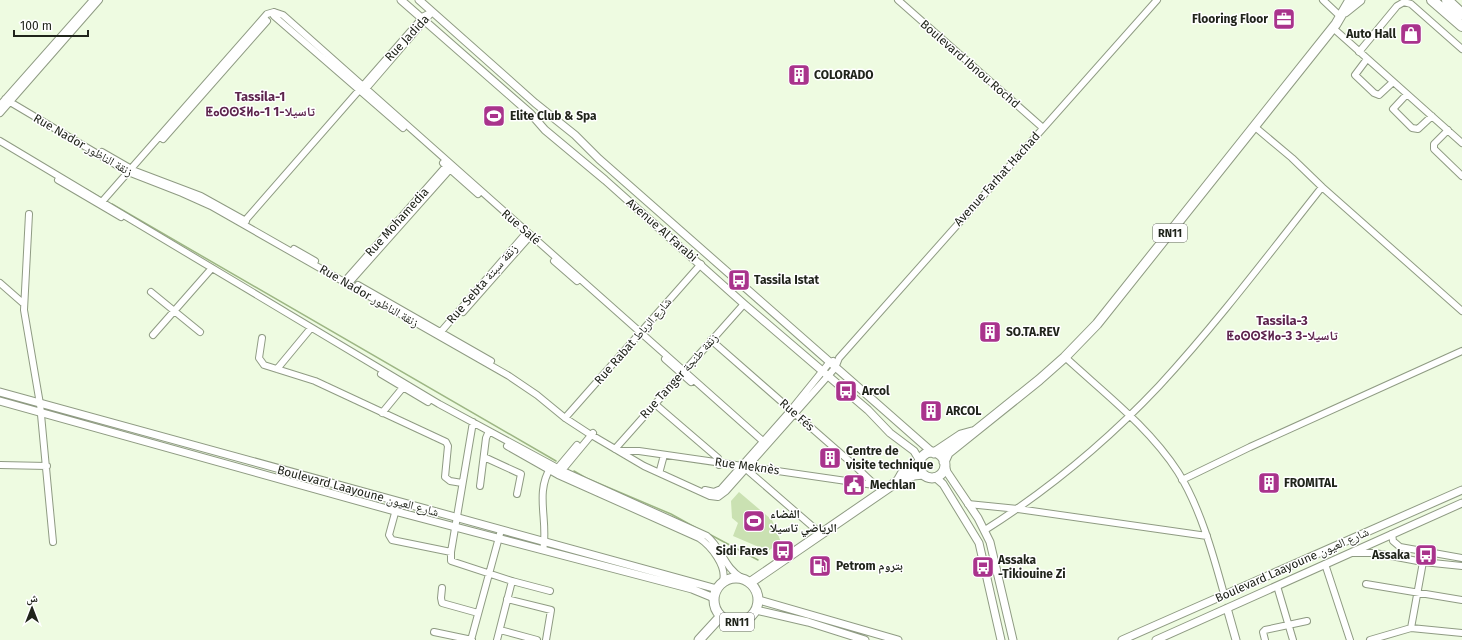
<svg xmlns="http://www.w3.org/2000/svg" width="1462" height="640" font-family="'Fira Sans','Noto Naskh Arabic','Noto Sans Tifinagh',sans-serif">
<rect width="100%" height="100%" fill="#eefbe1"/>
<path fill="#cae1b2" d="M 739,492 L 772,520 L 781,542 L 768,551 L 733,536 L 738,523 L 732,518 L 731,501 Z"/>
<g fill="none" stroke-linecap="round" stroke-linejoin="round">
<path stroke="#9db684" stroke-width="1.5" d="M 86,189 L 101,198
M 112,204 L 556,461
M 574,471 L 586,478 L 671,514 L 700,530
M 709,534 L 758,560"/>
<g stroke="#8f9b83" stroke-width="8">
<path id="minor" d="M 898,0 L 1043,128
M 1323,0 L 1341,17
M 274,12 L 283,15 L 765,443
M 274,16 L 403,128
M 1333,28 L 1462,143
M 1359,52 L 1397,6 L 1404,2 L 1411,4 L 1462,49
M 1367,59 L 1355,75 L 1374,93 L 1379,95 L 1393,82
M 364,91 L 432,12
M 1407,94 L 1393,109 L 1412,128 L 1418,129 L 1432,116
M 5,99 L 128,172 L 182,193 L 211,206 L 509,376 L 537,395 L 565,418 L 588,433 L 644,466 L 710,496 L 718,497 L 726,491 L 835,368 L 839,358 L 1157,0
M 0,105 L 93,0
M 0,113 L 99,0
M 1255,127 L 1292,158 L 1322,187 L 1462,311
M 1448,130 L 1434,144 L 1434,149 L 1462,176
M 163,139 L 267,21
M 0,141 L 439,404 L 563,471 L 707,536 C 722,548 724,568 742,578
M 102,152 L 135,171 L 201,196 L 246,221
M 443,163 L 478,194
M 58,180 L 121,217
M 100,204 L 267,14 L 274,12
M 29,214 L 24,310 L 40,404 L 53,542
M 243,223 L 424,16 L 432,12
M 294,249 L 315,261
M 554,261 L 577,281
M 344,282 L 448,164
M 0,283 L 24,304
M 348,284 L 452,167
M 358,285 L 491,361
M 151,292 L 200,332
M 463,312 L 531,235
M 439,334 L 527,232
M 153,335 L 212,268
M 262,338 L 259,358 L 264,365 L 315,381 L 446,442 L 448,446 L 445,477 L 450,481 L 462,483
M 711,340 L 855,466 L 875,485
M 1065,357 C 1104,393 1149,427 1178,472 C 1200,507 1213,554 1224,594
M 665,359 L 691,382
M 277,369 L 311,328
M 381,374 L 428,402
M 655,404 L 718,458 L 719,465
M 382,413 L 405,385
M 565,418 L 701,264
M 473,422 L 451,552 L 451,561 L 512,581 L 550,591
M 507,446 L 558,475 L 699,538 C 711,546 727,566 723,581
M 615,449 L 744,304
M 620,451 L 639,451 L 874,485
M 484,457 L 521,474 L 517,494
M 0,465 L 47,466
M 746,469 L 820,533
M 556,470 L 577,445
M 660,470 L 664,455
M 559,474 L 593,433
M 1182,480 L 1250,447 L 1462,351
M 480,486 L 486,438 L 489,431
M 705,490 L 714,492 L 721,489 L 791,410 L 829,363 L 833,361
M 398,502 L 389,535 L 392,540 L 451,552
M 968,504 L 1018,509 L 1207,536
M 985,530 C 1048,490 1108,440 1159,386 C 1217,323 1269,254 1322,187
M 1392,534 L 1393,541 L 1400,547 L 1462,558
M 543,550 C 549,522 534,493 551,467
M 1352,553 L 1375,553 L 1423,562 L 1462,566
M 1325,564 L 1350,640
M 1366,584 L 1462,600
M 1277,586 L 1293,640
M 442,588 L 441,598 L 442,603 L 478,613
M 507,599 L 551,610 L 546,640
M 1411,628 L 1423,562
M 500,630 L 537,640
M 434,632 L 472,640
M 471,640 L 501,530
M 497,640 L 512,581
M 1265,640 L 1263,632 L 1265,630 L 1307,621
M 1370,640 L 1411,628 L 1462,633"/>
</g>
<g stroke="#8f9b83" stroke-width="9">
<path id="tertiary" d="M 401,0 L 531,114 L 545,130 L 605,180 L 744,304 L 868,410 L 890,433 L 914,451 L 920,461
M 419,0 L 535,103 L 575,135 L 599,159 L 932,452
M 0,392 L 717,589
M 0,401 L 398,512 L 692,589 L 714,598
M 945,465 L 947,472 L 978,518 L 990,542 L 1013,640
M 935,477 L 943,484 L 979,543 L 1001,640
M 759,600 L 898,640
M 1227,608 L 1236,640
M 756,610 L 808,622 L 865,640
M 1122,640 L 1462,490
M 1156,640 L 1462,503"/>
</g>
<g stroke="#8f9b83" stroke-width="11">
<path id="primary" d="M 1345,12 L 1360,0
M919 465a13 13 0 1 1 26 0a13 13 0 1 1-26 0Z
M 934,453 L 961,435 L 972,432
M 944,462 L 948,453 L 1039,380 L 1065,357 L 1097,324 L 1336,24 L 1350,0
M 898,481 L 902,474 L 919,463
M714 600a22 22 0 1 1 44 0a22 22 0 1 1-44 0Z
M 751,582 L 898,481 L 914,475 L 923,474
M 699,640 L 721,616"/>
</g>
<g stroke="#8f9b83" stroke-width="12">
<path id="trunk" d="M 1432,0 L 1462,26
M 1447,0 L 1462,14"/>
</g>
<use href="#minor" stroke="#fff" stroke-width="6"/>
<use href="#tertiary" stroke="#fff" stroke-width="7"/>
<use href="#primary" stroke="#fff" stroke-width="9"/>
<use href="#trunk" stroke="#fff" stroke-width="10"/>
</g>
<defs>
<g id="office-square" transform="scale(1.15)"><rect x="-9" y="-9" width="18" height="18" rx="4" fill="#a9338c" stroke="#fff"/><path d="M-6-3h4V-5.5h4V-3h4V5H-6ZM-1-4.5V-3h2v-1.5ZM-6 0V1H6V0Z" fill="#fff"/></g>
<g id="shop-square" transform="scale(1.15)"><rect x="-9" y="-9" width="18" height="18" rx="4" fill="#a9338c" stroke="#fff"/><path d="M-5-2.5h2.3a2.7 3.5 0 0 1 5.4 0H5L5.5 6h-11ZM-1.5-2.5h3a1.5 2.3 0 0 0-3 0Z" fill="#fff"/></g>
<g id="building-square" transform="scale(1.15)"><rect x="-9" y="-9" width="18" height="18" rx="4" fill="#a9338c" stroke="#fff"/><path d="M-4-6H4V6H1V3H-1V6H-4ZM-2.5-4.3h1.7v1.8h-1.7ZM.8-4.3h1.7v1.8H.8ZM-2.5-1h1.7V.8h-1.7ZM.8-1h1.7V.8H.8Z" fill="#fff"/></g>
<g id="stadium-square" transform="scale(1.15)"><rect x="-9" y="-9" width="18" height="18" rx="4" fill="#a9338c" stroke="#fff"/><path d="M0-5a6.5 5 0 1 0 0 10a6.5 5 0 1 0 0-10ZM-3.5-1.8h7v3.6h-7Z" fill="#fff"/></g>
<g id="bus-square" transform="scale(1.15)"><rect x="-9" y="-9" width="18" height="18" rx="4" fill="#a9338c" stroke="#fff"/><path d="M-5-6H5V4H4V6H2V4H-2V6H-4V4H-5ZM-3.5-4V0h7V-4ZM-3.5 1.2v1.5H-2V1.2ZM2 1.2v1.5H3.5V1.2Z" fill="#fff"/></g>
<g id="civic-square" transform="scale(1.15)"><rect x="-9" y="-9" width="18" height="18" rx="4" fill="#a9338c" stroke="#fff"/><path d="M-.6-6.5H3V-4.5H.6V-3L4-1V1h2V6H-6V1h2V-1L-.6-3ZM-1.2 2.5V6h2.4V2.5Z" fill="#fff"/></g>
<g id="fuel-square" transform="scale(1.15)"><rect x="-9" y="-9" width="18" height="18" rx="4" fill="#a9338c" stroke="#fff"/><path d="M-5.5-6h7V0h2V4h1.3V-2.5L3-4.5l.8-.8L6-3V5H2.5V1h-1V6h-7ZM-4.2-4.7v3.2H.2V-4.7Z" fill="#fff"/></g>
</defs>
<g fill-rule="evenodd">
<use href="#office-square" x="1284" y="19"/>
<use href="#shop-square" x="1411" y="34"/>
<use href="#building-square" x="799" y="75"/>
<use href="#stadium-square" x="494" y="116"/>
<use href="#bus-square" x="739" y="280"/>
<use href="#building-square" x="990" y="332"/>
<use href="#bus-square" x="846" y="391"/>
<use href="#building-square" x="931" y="411"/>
<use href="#building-square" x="830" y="458"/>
<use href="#building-square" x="1269" y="483"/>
<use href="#civic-square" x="854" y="485"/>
<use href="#stadium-square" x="754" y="521"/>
<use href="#bus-square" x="783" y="551"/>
<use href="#bus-square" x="1426" y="555"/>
<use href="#fuel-square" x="820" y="566"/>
<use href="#bus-square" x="983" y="567"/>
</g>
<g text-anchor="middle" stroke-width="3" stroke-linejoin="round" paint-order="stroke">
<g fill="#fff" stroke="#63665f" stroke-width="1">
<rect x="1153" y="224" width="34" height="18" rx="3"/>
<rect x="720" y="613" width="34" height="18" rx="3"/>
</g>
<g font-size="11" font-weight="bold" fill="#20241b">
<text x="1170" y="237">RN11</text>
<text x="737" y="626">RN11</text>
</g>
<g font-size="12" font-weight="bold" fill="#20241b" stroke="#fff" text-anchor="start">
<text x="1268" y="23" text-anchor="end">Flooring Floor</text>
<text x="1396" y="38" text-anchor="end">Auto Hall</text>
<text x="814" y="79">COLORADO</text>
<text x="510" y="120">Elite Club &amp; Spa</text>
<text x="754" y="284">Tassila Istat</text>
<text x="1006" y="336">SO.TA.REV</text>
<text x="862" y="395">Arcol</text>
<text x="946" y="415">ARCOL</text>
<text x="846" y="455">Centre de<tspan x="846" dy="14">visite technique</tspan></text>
<text x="1284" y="487">FROMITAL</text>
<text x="870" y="489">Mechlan</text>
<text x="770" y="518">الفضاء<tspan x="770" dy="14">الرياضي تاسيلا</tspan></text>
<text x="768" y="555" text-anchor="end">Sidi Fares</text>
<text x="1410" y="559" text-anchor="end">Assaka</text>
<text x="998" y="564">Assaka<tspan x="998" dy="14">-Tikiouine Zi</tspan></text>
<text x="836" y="570">Petrom بتروم</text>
</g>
<g font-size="12" fill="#20241b" stroke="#fff">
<text transform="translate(407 38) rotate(-47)" y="4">Rue Jadida</text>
<text transform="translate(970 64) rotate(41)" y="4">Boulevard Ibnou Rochd</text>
<text transform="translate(83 145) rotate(30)" y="4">Rue Nador زنقة الناظور</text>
<text transform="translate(997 179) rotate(-48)" y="4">Avenue Farhat Hachad</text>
<text transform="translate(397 222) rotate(-48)" y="4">Rue Mohamedia</text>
<text transform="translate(521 227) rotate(41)" y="4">Rue Salé</text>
<text transform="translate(662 230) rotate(41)" y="4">Avenue Al Farabi</text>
<text transform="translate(482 284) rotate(-49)" y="4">Rue Sebta زنقة سبتة</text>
<text transform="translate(369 296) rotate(30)" y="4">Rue Nador زنقة الناظور</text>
<text transform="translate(633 341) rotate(-49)" y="4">Rue Rabat شارع الرباط</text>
<text transform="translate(679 376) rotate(-48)" y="4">Rue Tanger زنقة طنجة</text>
<text transform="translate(797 415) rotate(41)" y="4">Rue Fés</text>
<text transform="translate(747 466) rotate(8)" y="4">Rue Meknès</text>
<text transform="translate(358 491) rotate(15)" y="4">Boulevard Laayoune شارع العيون</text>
<text transform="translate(1292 565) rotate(-24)" y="4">Boulevard Laayoune شارع العيون</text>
</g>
<g font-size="13" font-weight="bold" fill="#5d244d" stroke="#fff">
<text x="260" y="101">Tassila-1<tspan x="260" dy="15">ⵟⴰⵙⵙⵉⵍⴰ-1 1-تاسيلا</tspan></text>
<text x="1282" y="325">Tassila-3<tspan x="1282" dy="15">ⵟⴰⵙⵙⵉⵍⴰ-3 3-تاسيلا</tspan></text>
</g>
</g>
<g transform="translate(32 608)" stroke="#ffffff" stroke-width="3" paint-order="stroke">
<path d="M0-3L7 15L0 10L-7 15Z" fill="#20241b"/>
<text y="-6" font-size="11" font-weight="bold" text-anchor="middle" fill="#20241b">ش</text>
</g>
<path d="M14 30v6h74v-6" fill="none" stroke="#20241b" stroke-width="2"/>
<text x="20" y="30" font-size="12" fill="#20241b" stroke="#ffffff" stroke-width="3" paint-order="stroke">100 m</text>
</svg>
